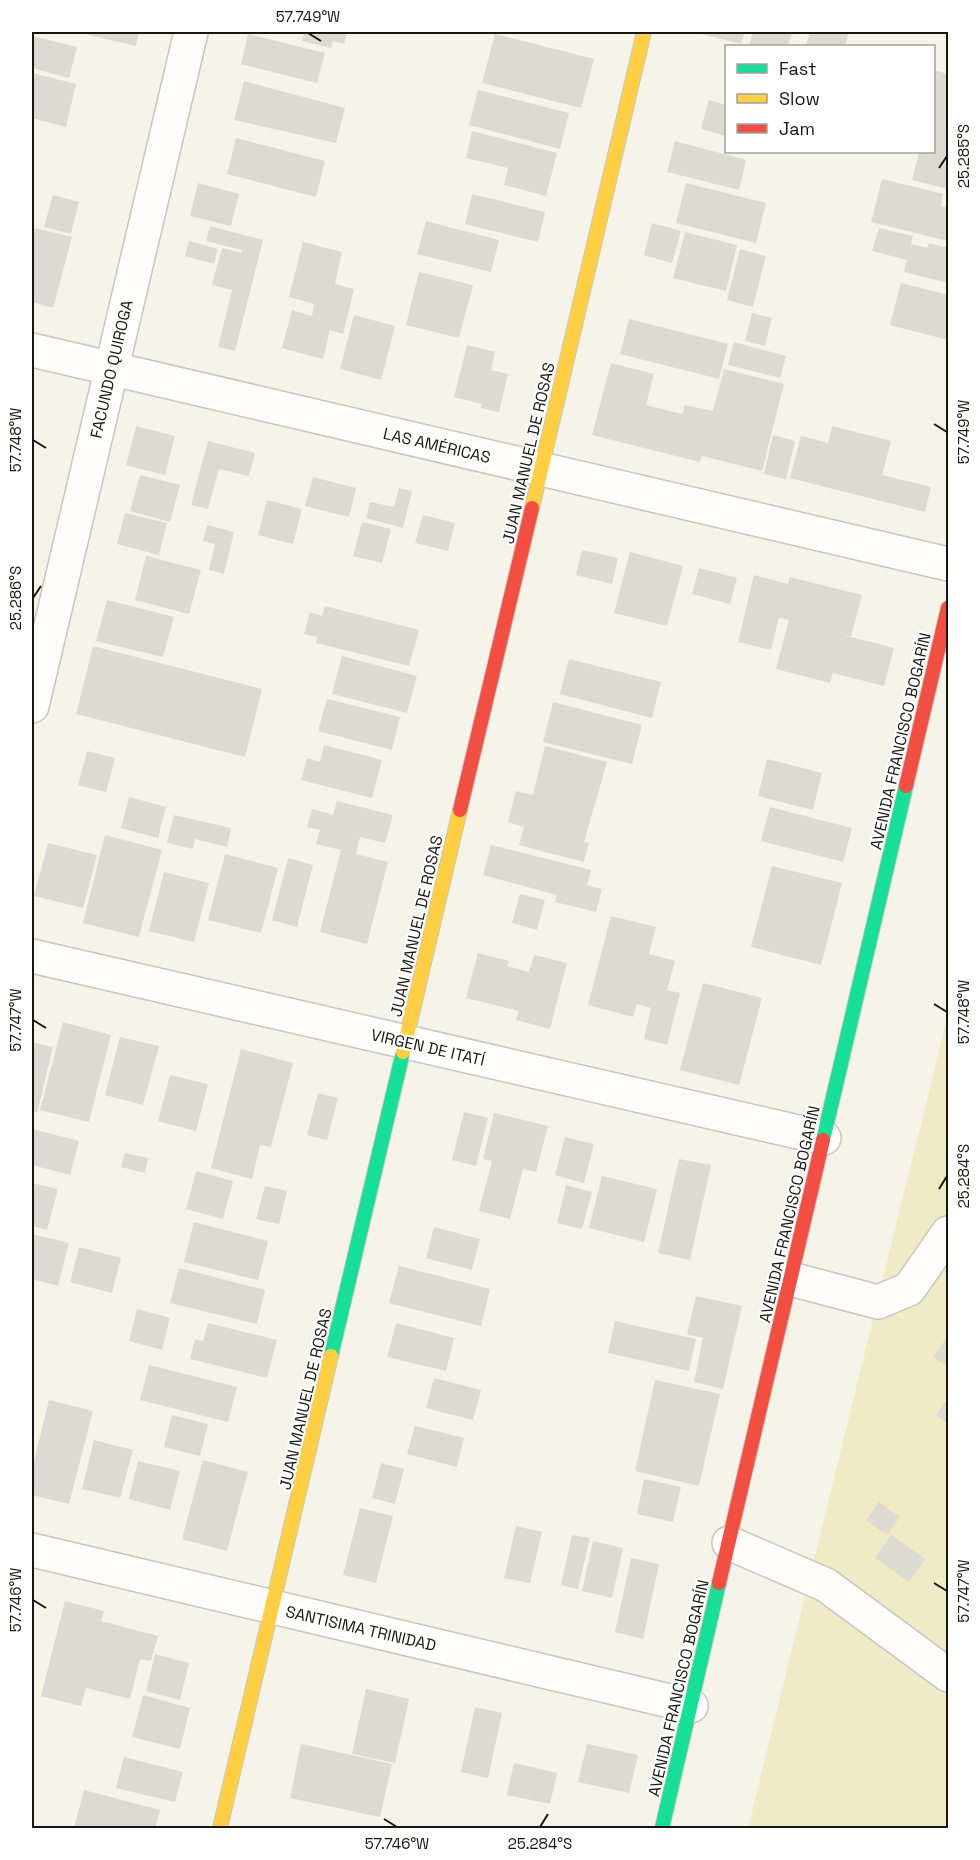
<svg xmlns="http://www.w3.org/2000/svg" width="980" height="1860" font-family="'Space Grotesk',sans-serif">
<rect width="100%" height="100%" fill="#f6f4e9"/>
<path fill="#f0eac6" d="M 948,1014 L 948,1828 L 748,1828 Z"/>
<path fill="#dcdad1" d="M 89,32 L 139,32 L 136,46 L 88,35 Z
M 299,32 L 347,32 L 344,44 L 333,41 L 331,48 L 302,41 L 304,34 Z
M 694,32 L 745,32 L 741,44 Z
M 753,32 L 792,32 L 788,46 L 749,46 Z
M 810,32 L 849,32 L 845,46 L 806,46 Z
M 248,34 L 325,53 L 317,83 L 241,64 Z
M 495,34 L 594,59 L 581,108 L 482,83 Z
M 32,36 L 77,47 L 69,78 L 32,68 Z
M 934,70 L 948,74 L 948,189 L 912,180 L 919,152 L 934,152 Z
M 33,73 L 76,84 L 66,127 L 32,118 Z
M 244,81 L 345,108 L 336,143 L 234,120 Z
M 478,90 L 569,113 L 560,149 L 469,125 Z
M 709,100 L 726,105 L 726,136 L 701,129 Z
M 472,131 L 557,153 L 546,196 L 504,185 L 508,168 L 466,158 Z
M 236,138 L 325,161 L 316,197 L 227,174 Z
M 675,141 L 746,160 L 739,190 L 667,172 Z
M 882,179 L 943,194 L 941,206 L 948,208 L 948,241 L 871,222 Z
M 198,183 L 239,194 L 231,226 L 190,216 Z
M 686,183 L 766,203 L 756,243 L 676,223 Z
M 472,194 L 545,212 L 538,242 L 465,224 Z
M 53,195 L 79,202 L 71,234 L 44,227 Z
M 426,221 L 499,240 L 491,272 L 417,254 Z
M 652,223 L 681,231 L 672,263 L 644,255 Z
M 210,226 L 263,240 L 235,351 L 218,347 L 232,290 L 212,285 L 222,248 L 242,253 L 242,250 L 206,241 Z
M 35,228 L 72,237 L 53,308 L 32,302 L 32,240 Z
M 879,228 L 913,236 L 911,244 L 927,248 L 929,243 L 948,248 L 948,283 L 904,272 L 907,260 L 872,251 Z
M 685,232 L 737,245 L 726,291 L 673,278 Z
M 189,241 L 218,249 L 214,264 L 185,256 Z
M 303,242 L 342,252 L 335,284 L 354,289 L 343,334 L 330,330 L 323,359 L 282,348 L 292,310 L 312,316 L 314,304 L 289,297 Z
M 740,249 L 766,256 L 753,307 L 727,300 Z
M 419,272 L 473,285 L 459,338 L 406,325 Z
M 901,283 L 948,295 L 948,340 L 890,325 Z
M 752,313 L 772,318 L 765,346 L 745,341 Z
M 354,315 L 395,326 L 381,380 L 340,369 Z
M 629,319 L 728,344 L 719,379 L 620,354 Z
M 734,342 L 786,356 L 780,378 L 728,365 Z
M 467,345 L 495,352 L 491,370 L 508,374 L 499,412 L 481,408 L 482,404 L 454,397 Z
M 611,363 L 654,374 L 646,405 L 682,414 L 685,405 L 713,411 L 724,369 L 784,384 L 762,471 L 702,456 L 700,462 L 592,435 Z
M 136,426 L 175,436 L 165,475 L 126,465 Z
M 832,426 L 891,441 L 882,475 L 931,487 L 925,512 L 790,478 L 801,436 L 828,443 Z
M 773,435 L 795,441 L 786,479 L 764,474 Z
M 208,441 L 255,453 L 249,476 L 219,469 L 208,509 L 191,505 Z
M 140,475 L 180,485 L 170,522 L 130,511 Z
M 313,477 L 356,488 L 349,517 L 305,506 Z
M 399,488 L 412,491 L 403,528 L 366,518 L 370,502 L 394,507 Z
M 267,500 L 302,509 L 293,544 L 258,535 Z
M 125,513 L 167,523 L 159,555 L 117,544 Z
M 423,515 L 455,523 L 448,551 L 415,543 Z
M 362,522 L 391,529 L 382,563 L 353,556 Z
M 207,525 L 234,532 L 224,574 L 209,570 L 215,544 L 203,541 Z
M 582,550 L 618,558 L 612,584 L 576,575 Z
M 630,552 L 683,566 L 667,626 L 614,613 Z
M 146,556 L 201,570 L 189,614 L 135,600 Z
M 699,568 L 737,578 L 730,604 L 692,594 Z
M 754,575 L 788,584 L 790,577 L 862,595 L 851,636 L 843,635 L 894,648 L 884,686 L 833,673 L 830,683 L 776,669 L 789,620 L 779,618 L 771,650 L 738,642 Z
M 107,600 L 174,617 L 163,657 L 96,641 Z
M 325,606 L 419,630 L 409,666 L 316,643 L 317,637 L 304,634 L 310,612 L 322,616 Z
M 93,646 L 262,689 L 245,757 L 76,714 Z
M 342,656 L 417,676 L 407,713 L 332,694 Z
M 569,659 L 661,682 L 652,718 L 560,694 Z
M 327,699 L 400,717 L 392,750 L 318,731 Z
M 553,702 L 642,725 L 632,764 L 543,742 Z
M 324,745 L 382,760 L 372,798 L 301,780 L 307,758 L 320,762 Z
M 545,746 L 607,762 L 584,842 L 589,843 L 584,862 L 519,845 L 524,827 L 508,822 L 516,791 L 533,795 Z
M 87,751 L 115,758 L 106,792 L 78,785 Z
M 767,759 L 822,773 L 813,810 L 758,796 Z
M 129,797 L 166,807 L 158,838 L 121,828 Z
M 337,801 L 393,815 L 385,843 L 360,837 L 356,854 L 388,862 L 367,944 L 320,932 L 341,850 L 316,844 L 320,830 L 307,827 L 312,809 L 333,815 Z
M 770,807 L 852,828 L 843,862 L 761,841 Z
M 174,815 L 231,828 L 227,847 L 195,839 L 193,849 L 167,843 Z
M 105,835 L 162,850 L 139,937 L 83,923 Z
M 48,843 L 97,855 L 83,908 L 34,896 Z
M 491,845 L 591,870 L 587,885 L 602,889 L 596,912 L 555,902 L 557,895 L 483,875 Z
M 225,854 L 278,868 L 261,933 L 208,920 Z
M 288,858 L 313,865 L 297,927 L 272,920 Z
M 772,866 L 842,883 L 821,965 L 751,947 Z
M 164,872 L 209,883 L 194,942 L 149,931 Z
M 520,894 L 545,900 L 537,930 L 512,923 Z
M 611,916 L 656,927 L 649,954 L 675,961 L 667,990 L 680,993 L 667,1045 L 644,1039 L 651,1008 L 637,1004 L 633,1017 L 588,1005 Z
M 478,953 L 509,961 L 507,966 L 529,972 L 534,955 L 567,963 L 550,1029 L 516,1020 L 519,1011 L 466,998 Z
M 703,983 L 762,998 L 739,1085 L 680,1070 Z
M 63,1022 L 111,1035 L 89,1122 L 40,1110 Z
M 120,1037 L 159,1046 L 143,1105 L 105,1095 Z
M 32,1042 L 53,1047 L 37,1113 L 32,1111 Z
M 241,1049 L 293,1063 L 271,1147 L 260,1145 L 252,1179 L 211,1168 Z
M 170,1075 L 208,1084 L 196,1131 L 158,1121 Z
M 318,1093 L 338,1098 L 327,1140 L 307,1135 Z
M 464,1112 L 488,1118 L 476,1166 L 452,1160 Z
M 494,1113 L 548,1126 L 536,1172 L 523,1169 L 510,1219 L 479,1211 L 492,1161 L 483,1159 Z
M 32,1129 L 79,1141 L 70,1175 L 32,1165 Z
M 565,1137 L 594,1144 L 584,1183 L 555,1175 Z
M 125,1153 L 148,1158 L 145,1173 L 121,1167 Z
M 679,1159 L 711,1165 L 690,1260 L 658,1253 Z
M 196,1171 L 233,1181 L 223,1219 L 186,1209 Z
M 602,1176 L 657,1189 L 644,1242 L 589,1228 Z
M 32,1183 L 58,1189 L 47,1230 L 32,1226 Z
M 566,1185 L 592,1192 L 582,1229 L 557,1223 Z
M 265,1186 L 287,1191 L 279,1224 L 256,1219 Z
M 194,1222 L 268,1241 L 258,1280 L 184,1262 Z
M 434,1227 L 480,1239 L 472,1270 L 426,1258 Z
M 32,1234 L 69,1243 L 58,1286 L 32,1279 Z
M 79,1247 L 121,1258 L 112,1293 L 70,1282 Z
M 399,1266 L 490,1289 L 481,1326 L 389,1303 Z
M 179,1268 L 265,1290 L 257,1324 L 170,1303 Z
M 696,1296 L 742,1306 L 723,1389 L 694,1382 L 703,1338 L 687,1334 Z
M 137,1309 L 170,1318 L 162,1350 L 129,1341 Z
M 615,1321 L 696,1339 L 689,1371 L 608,1353 Z
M 208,1323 L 277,1340 L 267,1378 L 190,1359 L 195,1339 L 203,1341 Z
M 396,1323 L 454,1338 L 446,1371 L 387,1357 Z
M 948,1336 L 948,1367 L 933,1357 Z
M 149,1365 L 237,1387 L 228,1422 L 140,1400 Z
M 434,1378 L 481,1390 L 473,1420 L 426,1408 Z
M 655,1380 L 720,1394 L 699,1486 L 635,1471 Z
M 948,1398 L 948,1424 L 936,1415 Z
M 49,1400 L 93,1411 L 69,1504 L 32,1495 L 32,1469 Z
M 172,1415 L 208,1424 L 200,1456 L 164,1447 Z
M 415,1426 L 464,1438 L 457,1467 L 407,1454 Z
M 94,1440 L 133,1450 L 120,1498 L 82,1489 Z
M 203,1460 L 248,1472 L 227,1551 L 182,1539 Z
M 138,1461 L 180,1471 L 170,1510 L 129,1499 Z
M 381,1463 L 404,1469 L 395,1504 L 372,1498 Z
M 644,1479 L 681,1487 L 673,1522 L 637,1514 Z
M 879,1502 L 900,1517 L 887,1535 L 866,1520 Z
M 360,1508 L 393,1516 L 376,1583 L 343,1575 Z
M 516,1526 L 542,1532 L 530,1583 L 504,1578 Z
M 572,1535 L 590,1538 L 578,1589 L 561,1585 Z
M 891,1535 L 925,1559 L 909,1582 L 875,1558 Z
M 593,1541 L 623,1548 L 612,1598 L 582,1591 Z
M 631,1558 L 659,1564 L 643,1639 L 615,1632 Z
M 65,1601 L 104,1611 L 101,1621 L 158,1636 L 151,1661 L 140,1659 L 130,1699 L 86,1688 L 81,1706 L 41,1696 Z
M 155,1654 L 189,1663 L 180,1700 L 146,1691 Z
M 366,1689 L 409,1699 L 395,1763 L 352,1754 Z
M 143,1695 L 190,1708 L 180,1749 L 132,1737 Z
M 475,1707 L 502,1713 L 488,1778 L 461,1772 Z
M 301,1744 L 392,1764 L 380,1817 L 290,1798 Z
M 587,1744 L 638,1755 L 629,1793 L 578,1782 Z
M 124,1757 L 183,1772 L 175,1802 L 116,1788 Z
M 514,1763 L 557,1773 L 550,1804 L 507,1795 Z
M 84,1790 L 160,1810 L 155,1828 L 74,1828 Z"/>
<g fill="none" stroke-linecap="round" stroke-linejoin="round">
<g stroke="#c7c6be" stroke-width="36">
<path id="street" d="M 32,350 L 948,564
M 32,706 L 191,32
M 32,956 L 824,1138
M 791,1279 L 878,1302 L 909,1289 L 948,1233
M 729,1543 L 826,1585 L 948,1675
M 32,1550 L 691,1706"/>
</g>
<g stroke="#c7c6be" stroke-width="16">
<path id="fast" d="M 823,1140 L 906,786
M 331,1356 L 403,1052
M 662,1828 L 719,1583"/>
</g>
<g stroke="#c7c6be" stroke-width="16">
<path id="slow" d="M 532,508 L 644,32
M 403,1052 L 460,810
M 220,1828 L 331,1356"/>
</g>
<g stroke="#c7c6be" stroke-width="16">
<path id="jam" d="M 906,786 L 948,608
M 460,810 L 532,508
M 719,1583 L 823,1140"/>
</g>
<use href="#street" stroke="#fefdfc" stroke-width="33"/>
<use href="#fast" stroke="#16e098" stroke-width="14"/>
<use href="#slow" stroke="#ffcf43" stroke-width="14"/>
<use href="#jam" stroke="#f24e42" stroke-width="14"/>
</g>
<path fill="none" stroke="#171610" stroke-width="2" d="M 308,33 L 321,41M 939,168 L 947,156M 934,424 L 947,432M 33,440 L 46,448M 33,598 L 41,586M 934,1004 L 947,1012M 33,1020 L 46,1028M 939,1189 L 947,1176M 934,1583 L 947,1591M 33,1600 L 46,1608M 384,1819 L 397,1827M 540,1827 L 548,1814"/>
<g text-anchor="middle" stroke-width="4.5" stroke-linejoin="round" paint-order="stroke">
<g font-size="16" fill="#171610" stroke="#fff">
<text transform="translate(111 369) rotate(-77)" y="6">FACUNDO QUIROGA</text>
<text transform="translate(437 445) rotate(13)" y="6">LAS AMÉRICAS</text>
<text transform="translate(528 453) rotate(-77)" y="6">JUAN MANUEL DE ROSAS</text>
<text transform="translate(900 741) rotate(-77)" y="6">AVENIDA FRANCISCO BOGARÍN</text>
<text transform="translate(416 926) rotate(-77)" y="6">JUAN MANUEL DE ROSAS</text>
<text transform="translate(428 1047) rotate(13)" y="6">VIRGEN DE ITATÍ</text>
<text transform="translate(789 1214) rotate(-77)" y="6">AVENIDA FRANCISCO BOGARÍN</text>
<text transform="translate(305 1399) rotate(-77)" y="6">JUAN MANUEL DE ROSAS</text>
<text transform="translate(361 1628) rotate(13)" y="6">SANTISIMA TRINIDAD</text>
<text transform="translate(678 1688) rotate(-77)" y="6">AVENIDA FRANCISCO BOGARÍN</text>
</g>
</g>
<rect width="980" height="1860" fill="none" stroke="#ffffff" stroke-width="66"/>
<rect x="725" y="45" width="210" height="108" fill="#ffffff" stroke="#a2a29f" stroke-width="1.5"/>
<rect x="737" y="64" width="30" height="9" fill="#16e098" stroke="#a2a29f" stroke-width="1.5"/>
<text x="779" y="75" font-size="18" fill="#171610">Fast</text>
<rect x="737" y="94" width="30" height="9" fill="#ffcf43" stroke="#a2a29f" stroke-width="1.5"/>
<text x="779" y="105" font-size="18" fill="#171610">Slow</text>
<rect x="737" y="124" width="30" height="9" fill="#f24e42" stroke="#a2a29f" stroke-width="1.5"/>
<text x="779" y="135" font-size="18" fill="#171610">Jam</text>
<rect x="33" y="33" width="914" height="1794" fill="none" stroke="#171610" stroke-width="2"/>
<g font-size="15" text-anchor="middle" fill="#171610">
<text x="308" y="22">57.749°W</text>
<text transform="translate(964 156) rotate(-90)" y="5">25.285°S</text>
<text transform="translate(964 432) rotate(-90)" y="5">57.749°W</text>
<text transform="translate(16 440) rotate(-90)" y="5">57.748°W</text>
<text transform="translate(16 598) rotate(-90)" y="5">25.286°S</text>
<text transform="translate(964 1012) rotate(-90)" y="5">57.748°W</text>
<text transform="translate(16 1020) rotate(-90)" y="5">57.747°W</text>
<text transform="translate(964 1176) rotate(-90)" y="5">25.284°S</text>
<text transform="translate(964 1591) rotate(-90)" y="5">57.747°W</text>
<text transform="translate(16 1600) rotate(-90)" y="5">57.746°W</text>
<text x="397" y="1849">57.746°W</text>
<text x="540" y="1849">25.284°S</text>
</g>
</svg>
